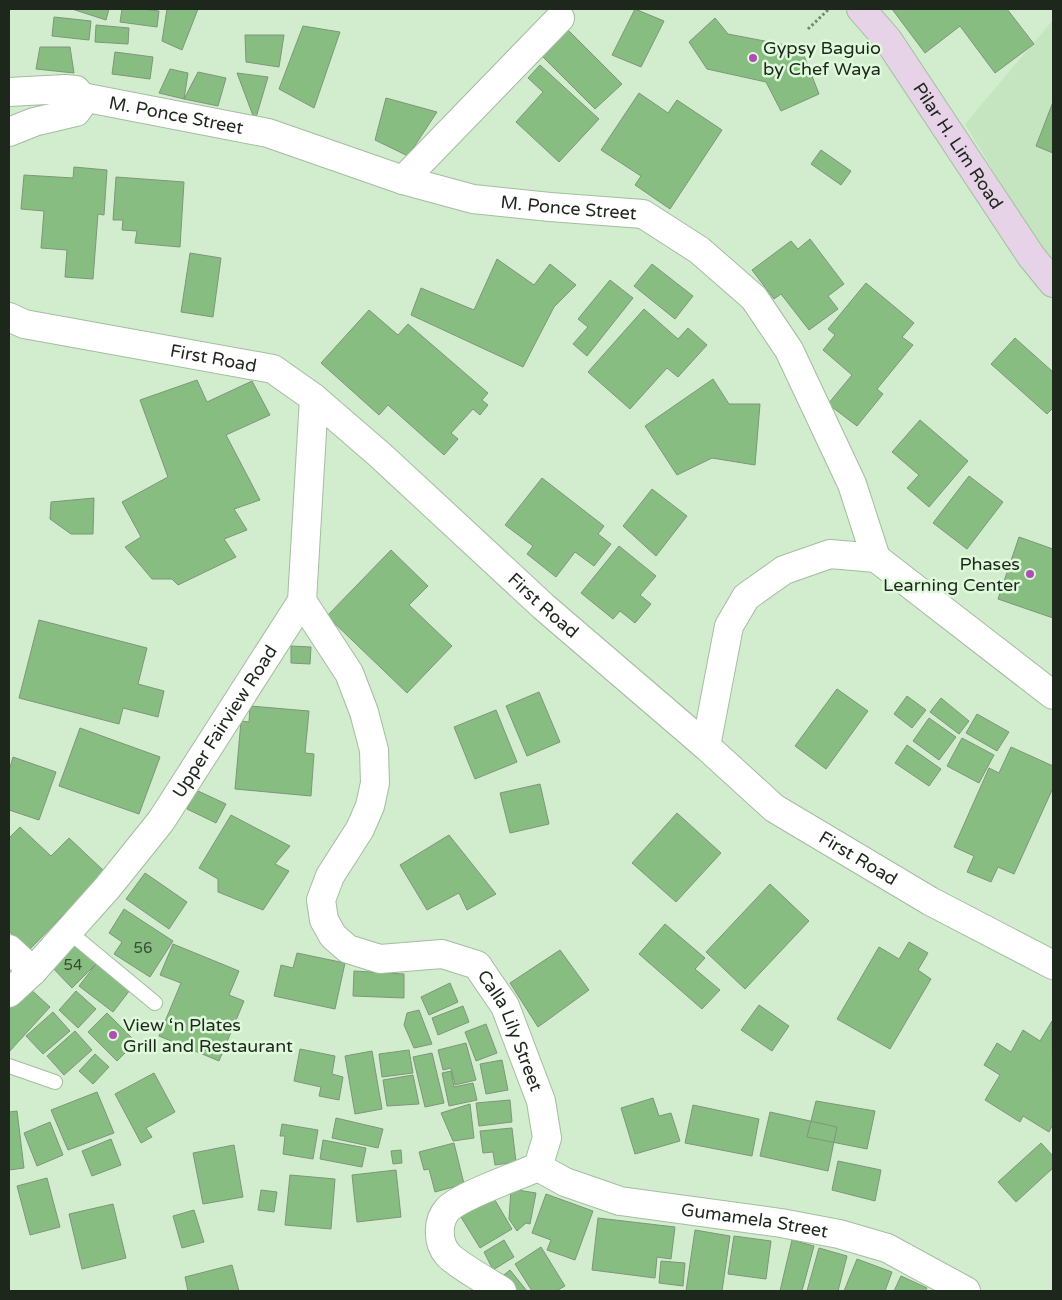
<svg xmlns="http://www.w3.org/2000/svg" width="1062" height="1300" font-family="'Varela Round',sans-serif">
<rect width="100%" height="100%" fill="#d2ecce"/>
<path fill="#c5e4c0" d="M 1053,20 L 1053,262 L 1042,251 L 965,124 Z"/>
<path fill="#87bd80" stroke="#7e967a" d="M 72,9 L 109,9 L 106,20 Z
M 122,9 L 142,9 L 159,11 L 157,27 L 120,22 Z
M 167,9 L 198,9 L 182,50 L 162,41 Z
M 635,9 L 664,21 L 641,67 L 612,55 Z
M 892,9 L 1007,9 L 1034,44 L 995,73 L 960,26 L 925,53 Z
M 54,17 L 91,21 L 89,40 L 52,36 Z
M 715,18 L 728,34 L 801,48 L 819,94 L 781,111 L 766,82 L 707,69 L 689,42 Z
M 96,25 L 129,28 L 128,44 L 95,42 Z
M 303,26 L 340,32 L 314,108 L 279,89 Z
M 565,27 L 622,84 L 595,109 L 539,53 Z
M 245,35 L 284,35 L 279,67 L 246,62 Z
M 40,47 L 70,47 L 74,73 L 36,69 Z
M 115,52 L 153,57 L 150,79 L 112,74 Z
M 540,65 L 599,119 L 559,162 L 516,122 L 543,92 L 528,78 Z
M 170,69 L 188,73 L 184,99 L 159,93 Z
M 198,72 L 226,78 L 218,106 L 184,99 Z
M 237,73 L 268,77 L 255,121 Z
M 639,93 L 668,113 L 677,100 L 722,130 L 670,209 L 635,185 L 641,176 L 601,150 Z
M 386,98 L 437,112 L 408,156 L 375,140 Z
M 1053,102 L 1053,153 L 1036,146 Z
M 821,150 L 851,171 L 841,185 L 811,164 Z
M 74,167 L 107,170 L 104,215 L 98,214 L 93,279 L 65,277 L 67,250 L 41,248 L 44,211 L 21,209 L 24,175 L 73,178 Z
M 116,177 L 184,182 L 180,247 L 135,243 L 137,231 L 122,230 L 123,220 L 113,220 Z
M 810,239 L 844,284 L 828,296 L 838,309 L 809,330 L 781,294 L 774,299 L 752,270 L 791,241 L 798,249 Z
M 190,253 L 221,258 L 213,317 L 181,312 Z
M 497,259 L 534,285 L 550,264 L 576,285 L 554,307 L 523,367 L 411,315 L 421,288 L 474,310 Z
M 652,264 L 693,296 L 675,319 L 634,286 Z
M 610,280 L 633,298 L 587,356 L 573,344 L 588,327 L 578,319 Z
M 866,283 L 914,323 L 902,337 L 913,345 L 877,389 L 883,394 L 857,426 L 828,404 L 852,375 L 823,350 L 835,335 L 828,329 Z
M 644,309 L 678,339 L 688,328 L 707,345 L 678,377 L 667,368 L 630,409 L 588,372 Z
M 369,310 L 398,335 L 408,324 L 488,393 L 482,400 L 488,405 L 480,415 L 473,409 L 451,433 L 458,439 L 444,455 L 388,405 L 379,415 L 321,363 Z
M 1015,338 L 1053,372 L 1053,408 L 1047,414 L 991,364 Z
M 713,379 L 729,404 L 760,404 L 755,465 L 712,458 L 677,475 L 645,426 Z
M 197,380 L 207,402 L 252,381 L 270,415 L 226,435 L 260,500 L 234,509 L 247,530 L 224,539 L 236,557 L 178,585 L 172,579 L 152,579 L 125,547 L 141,537 L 122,502 L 168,477 L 140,400 Z
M 920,420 L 968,461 L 929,507 L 907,488 L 919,475 L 892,452 Z
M 969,476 L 1003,502 L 967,549 L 933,523 Z
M 542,478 L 604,526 L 598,534 L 611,544 L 594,566 L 575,552 L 556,577 L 527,554 L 533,546 L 505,525 Z
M 652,489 L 687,516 L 656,556 L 623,526 Z
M 94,498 L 93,534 L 71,534 L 50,519 L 51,502 Z
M 1019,537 L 1053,549 L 1053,618 L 998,599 Z
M 619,546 L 656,576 L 640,595 L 651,604 L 635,623 L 620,611 L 613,619 L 581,593 Z
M 391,550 L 428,586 L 409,605 L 452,646 L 407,693 L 327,616 Z
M 39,620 L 147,648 L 138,684 L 164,691 L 158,717 L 123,708 L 119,724 L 19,698 Z
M 291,646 L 311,647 L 310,664 L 291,663 Z
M 837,689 L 868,711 L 826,769 L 795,746 Z
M 539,692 L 560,742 L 527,756 L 506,706 Z
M 907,696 L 926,710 L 912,728 L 894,714 Z
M 941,698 L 969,721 L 959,734 L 930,712 Z
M 250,706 L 309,711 L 305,753 L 314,754 L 311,796 L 235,789 L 241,721 L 249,722 Z
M 496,710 L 517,762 L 475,779 L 454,727 Z
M 977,714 L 1009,732 L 997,751 L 966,733 Z
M 929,718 L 956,737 L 939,760 L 913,741 Z
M 80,728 L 160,757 L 139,814 L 59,786 Z
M 962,738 L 994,755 L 979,783 L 947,766 Z
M 907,745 L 941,769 L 929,786 L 895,763 Z
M 1011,747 L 1053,766 L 1053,788 L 1014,874 L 998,867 L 991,882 L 967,872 L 974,856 L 954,847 L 989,768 L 999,773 Z
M 13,757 L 56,772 L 39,820 L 9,810 L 9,771 Z
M 540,784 L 549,824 L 510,833 L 500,793 Z
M 196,790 L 226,804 L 216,823 L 187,809 Z
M 677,813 L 721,853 L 676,902 L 632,863 Z
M 231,815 L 290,846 L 275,864 L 289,871 L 263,910 L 218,892 L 218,879 L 199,868 Z
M 20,827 L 51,856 L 69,838 L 105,872 L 29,950 L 9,931 L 9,838 Z
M 449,835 L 496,894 L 467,910 L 459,893 L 427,910 L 400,865 Z
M 145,873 L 187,902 L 169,929 L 126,899 Z
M 770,884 L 809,921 L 745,989 L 706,952 Z
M 124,909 L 173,941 L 150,977 L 114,954 L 122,942 L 109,933 Z
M 665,924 L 705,958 L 695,969 L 720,990 L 702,1009 L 639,954 Z
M 73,942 L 96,964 L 72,988 L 50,965 Z
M 909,942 L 928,953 L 918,970 L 931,979 L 890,1049 L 837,1019 L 879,947 L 899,959 Z
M 173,944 L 239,971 L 229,995 L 244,1001 L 219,1061 L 159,1036 L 181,983 L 160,975 Z
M 560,950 L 589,990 L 538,1027 L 510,983 Z
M 297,953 L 345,963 L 335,1009 L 274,996 L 281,965 L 293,968 Z
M 96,964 L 130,990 L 113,1012 L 79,986 Z
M 354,971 L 404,974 L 404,998 L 353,996 Z
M 450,983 L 458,1002 L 429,1015 L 421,997 Z
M 27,986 L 50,1007 L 9,1052 L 9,1006 Z
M 76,991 L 96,1009 L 78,1028 L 59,1010 Z
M 759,1005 L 789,1026 L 772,1051 L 741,1030 Z
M 463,1006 L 469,1022 L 438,1035 L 432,1018 Z
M 419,1010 L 432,1044 L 414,1048 L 404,1025 L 407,1013 Z
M 53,1012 L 70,1031 L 43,1054 L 26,1036 Z
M 107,1013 L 136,1042 L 117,1061 L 88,1032 Z
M 1052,1021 L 1053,1124 L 1049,1132 L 1023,1116 L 1020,1122 L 985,1100 L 1000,1075 L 984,1065 L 997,1043 L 1011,1052 L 1023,1030 L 1040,1041 Z
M 486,1024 L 497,1053 L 476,1061 L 465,1032 Z
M 75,1031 L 92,1050 L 64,1075 L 47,1056 Z
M 466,1043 L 476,1080 L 455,1085 L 451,1068 L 443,1070 L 438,1050 Z
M 300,1049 L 335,1056 L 332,1074 L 343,1077 L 339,1100 L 319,1096 L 321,1087 L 294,1081 Z
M 409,1050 L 413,1073 L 382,1077 L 379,1054 Z
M 372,1051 L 382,1109 L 355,1114 L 345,1056 Z
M 432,1053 L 444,1103 L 425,1107 L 413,1057 Z
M 95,1054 L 109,1067 L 93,1084 L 79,1071 Z
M 502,1060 L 508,1090 L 486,1094 L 480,1064 Z
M 451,1071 L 454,1087 L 473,1083 L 477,1100 L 449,1106 L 442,1073 Z
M 154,1073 L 175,1112 L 146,1128 L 152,1137 L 141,1143 L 115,1094 Z
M 413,1075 L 419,1104 L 387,1106 L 383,1080 Z
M 97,1092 L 114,1133 L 68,1150 L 51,1110 Z
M 653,1098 L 659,1116 L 671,1113 L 680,1141 L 635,1154 L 621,1108 Z
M 510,1100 L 512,1122 L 479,1126 L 476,1103 Z
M 816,1101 L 875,1111 L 867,1149 L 807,1137 Z
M 470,1104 L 474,1138 L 453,1141 L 441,1113 Z
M 693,1105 L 759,1119 L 752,1156 L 685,1143 Z
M 17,1111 L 24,1168 L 9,1170 L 9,1112 Z
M 770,1112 L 837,1127 L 828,1171 L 760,1156 Z
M 336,1118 L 383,1129 L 378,1148 L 332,1138 Z
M 50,1122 L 63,1155 L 37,1166 L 24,1133 Z
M 282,1124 L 318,1130 L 313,1159 L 283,1154 L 285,1136 L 280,1136 Z
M 512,1128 L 516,1162 L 495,1165 L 493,1152 L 483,1153 L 480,1131 Z
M 111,1139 L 121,1165 L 92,1176 L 82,1151 Z
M 323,1140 L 366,1148 L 362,1167 L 320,1159 Z
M 454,1143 L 464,1184 L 435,1192 L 429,1169 L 424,1170 L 419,1152 Z
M 1041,1143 L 1053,1156 L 1053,1168 L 1016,1202 L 998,1182 Z
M 234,1145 L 243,1197 L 203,1204 L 193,1153 Z
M 401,1150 L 402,1163 L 393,1164 L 391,1151 Z
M 838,1161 L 881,1170 L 875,1201 L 832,1190 Z
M 396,1170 L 401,1217 L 357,1222 L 352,1175 Z
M 290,1175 L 335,1179 L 331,1229 L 285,1225 Z
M 47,1178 L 60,1227 L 30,1235 L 17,1186 Z
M 511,1189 L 536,1193 L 530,1224 L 526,1223 L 517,1231 L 509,1219 Z
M 261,1190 L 277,1192 L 274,1212 L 258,1210 Z
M 489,1190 L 512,1229 L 480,1248 L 456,1209 Z
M 546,1194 L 593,1211 L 575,1260 L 547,1250 L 551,1240 L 532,1233 Z
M 113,1204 L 126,1258 L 82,1269 L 69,1214 Z
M 194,1210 L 204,1242 L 182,1248 L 173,1216 Z
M 598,1218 L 675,1227 L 671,1259 L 657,1257 L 655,1278 L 592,1270 Z
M 695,1230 L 730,1236 L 722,1291 L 686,1291 Z
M 734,1236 L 771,1241 L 766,1279 L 728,1274 Z
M 504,1240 L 514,1257 L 493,1270 L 484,1252 Z
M 792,1240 L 814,1246 L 802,1291 L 780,1291 Z
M 541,1247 L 565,1286 L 556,1291 L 532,1291 L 515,1264 Z
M 819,1248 L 847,1256 L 838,1291 L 807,1291 Z
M 857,1259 L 892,1272 L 885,1291 L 844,1291 Z
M 661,1261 L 685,1263 L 683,1286 L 659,1283 Z
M 232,1265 L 239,1291 L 188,1291 L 185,1277 Z
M 510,1270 L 527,1291 L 510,1291 L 500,1278 Z
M 901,1276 L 927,1288 L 925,1291 L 894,1291 Z"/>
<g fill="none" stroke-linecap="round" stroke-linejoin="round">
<g stroke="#a4bda0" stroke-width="16">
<path id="service" d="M 68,931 L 155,1003
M 9,1066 L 55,1082"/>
</g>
<g stroke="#a4bda0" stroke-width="30">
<g id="minor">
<path id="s1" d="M 82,97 L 268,133 L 403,180 L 473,199 L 550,207 L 643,214 L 699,250 L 754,298 L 789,350 L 852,484 L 876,558"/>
<path d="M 403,180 L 560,18"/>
<path id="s2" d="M 302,601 L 349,673 L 364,712 L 374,750 L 375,783 L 370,806 L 360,829 L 330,876 L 321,900 L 324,920 L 333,936 L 348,949 L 380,959 L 442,954 L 477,965 L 505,1006 L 541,1101 L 547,1138 L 538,1167"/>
<path d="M 706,746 L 729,626 L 746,597 L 784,570 L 830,554 L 876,558 L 1053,695"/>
<path d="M 9,949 L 33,971"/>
<path id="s3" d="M 9,993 L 33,971 L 108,887 L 161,821 L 302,601 L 314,398"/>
<path id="s4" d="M 538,1167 L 565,1182 L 620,1201 L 781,1223 L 839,1234 L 887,1248 L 966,1291"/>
<path d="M 502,1291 C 488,1282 459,1266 448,1255 C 437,1242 437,1221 448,1209 C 462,1195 518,1176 538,1167"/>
</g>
</g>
<g stroke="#a4bda0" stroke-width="30">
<g id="tertiary">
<path d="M 9,92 L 65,89 L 76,90 L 82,97 L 81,105 L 76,112 L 34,122 L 9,132"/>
<path id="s5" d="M 9,317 L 24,324 L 273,369 L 314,398 L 380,455 L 544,607 L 706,746 L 774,808 L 930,901 L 1053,965"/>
</g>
</g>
<g stroke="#a4bda0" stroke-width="30">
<g id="secondary">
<path id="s6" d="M 861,9 L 888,40 L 1031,256 L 1053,283"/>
</g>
</g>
<path stroke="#758672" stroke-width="3" stroke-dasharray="2.5 2.5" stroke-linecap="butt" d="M 808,29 L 829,9"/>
<use href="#service" stroke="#fff" stroke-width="14"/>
<use href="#minor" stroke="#fff" stroke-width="28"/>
<use href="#tertiary" stroke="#fff" stroke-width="28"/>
<use href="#secondary" stroke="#e7d3e8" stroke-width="28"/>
</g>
<g fill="#b04cb3" stroke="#dff9db" stroke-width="2">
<circle cx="753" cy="58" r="5"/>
<circle cx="1030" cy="574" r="5"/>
<circle cx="113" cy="1035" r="5"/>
</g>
<g text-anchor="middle" stroke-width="5" stroke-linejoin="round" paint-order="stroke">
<g font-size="15" fill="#384c35">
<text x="143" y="953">56</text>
<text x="73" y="970">54</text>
</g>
<g font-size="18" fill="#1d271c" stroke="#dff9db" text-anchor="start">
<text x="763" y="54">Gypsy Baguio<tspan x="763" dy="21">by Chef Waya</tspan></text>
<text x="1020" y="570" text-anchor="end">Phases<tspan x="1020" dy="21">Learning Center</tspan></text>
<text x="123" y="1031">View ‘n Plates<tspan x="123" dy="21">Grill and Restaurant</tspan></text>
</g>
<g font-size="18" fill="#1d271c" stroke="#dff9db">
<text dy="6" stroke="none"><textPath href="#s1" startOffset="96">M. Ponce Street</textPath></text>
<text dy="6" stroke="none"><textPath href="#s6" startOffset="168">Pilar H. Lim Road</textPath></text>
<text dy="6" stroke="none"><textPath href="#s1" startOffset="501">M. Ponce Street</textPath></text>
<text dy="6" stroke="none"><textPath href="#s5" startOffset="209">First Road</textPath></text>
<text dy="6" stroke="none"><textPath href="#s5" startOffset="629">First Road</textPath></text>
<text dy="6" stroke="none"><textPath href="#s3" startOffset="348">Upper Fairview Road</textPath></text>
<text dy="6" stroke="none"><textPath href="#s5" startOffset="1034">First Road</textPath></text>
<text dy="6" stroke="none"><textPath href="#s2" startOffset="595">Calla Lily Street</textPath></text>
<text dy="6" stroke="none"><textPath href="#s4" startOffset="225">Gumamela Street</textPath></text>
</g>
</g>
<rect width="1062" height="1300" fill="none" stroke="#1d271c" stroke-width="20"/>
</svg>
